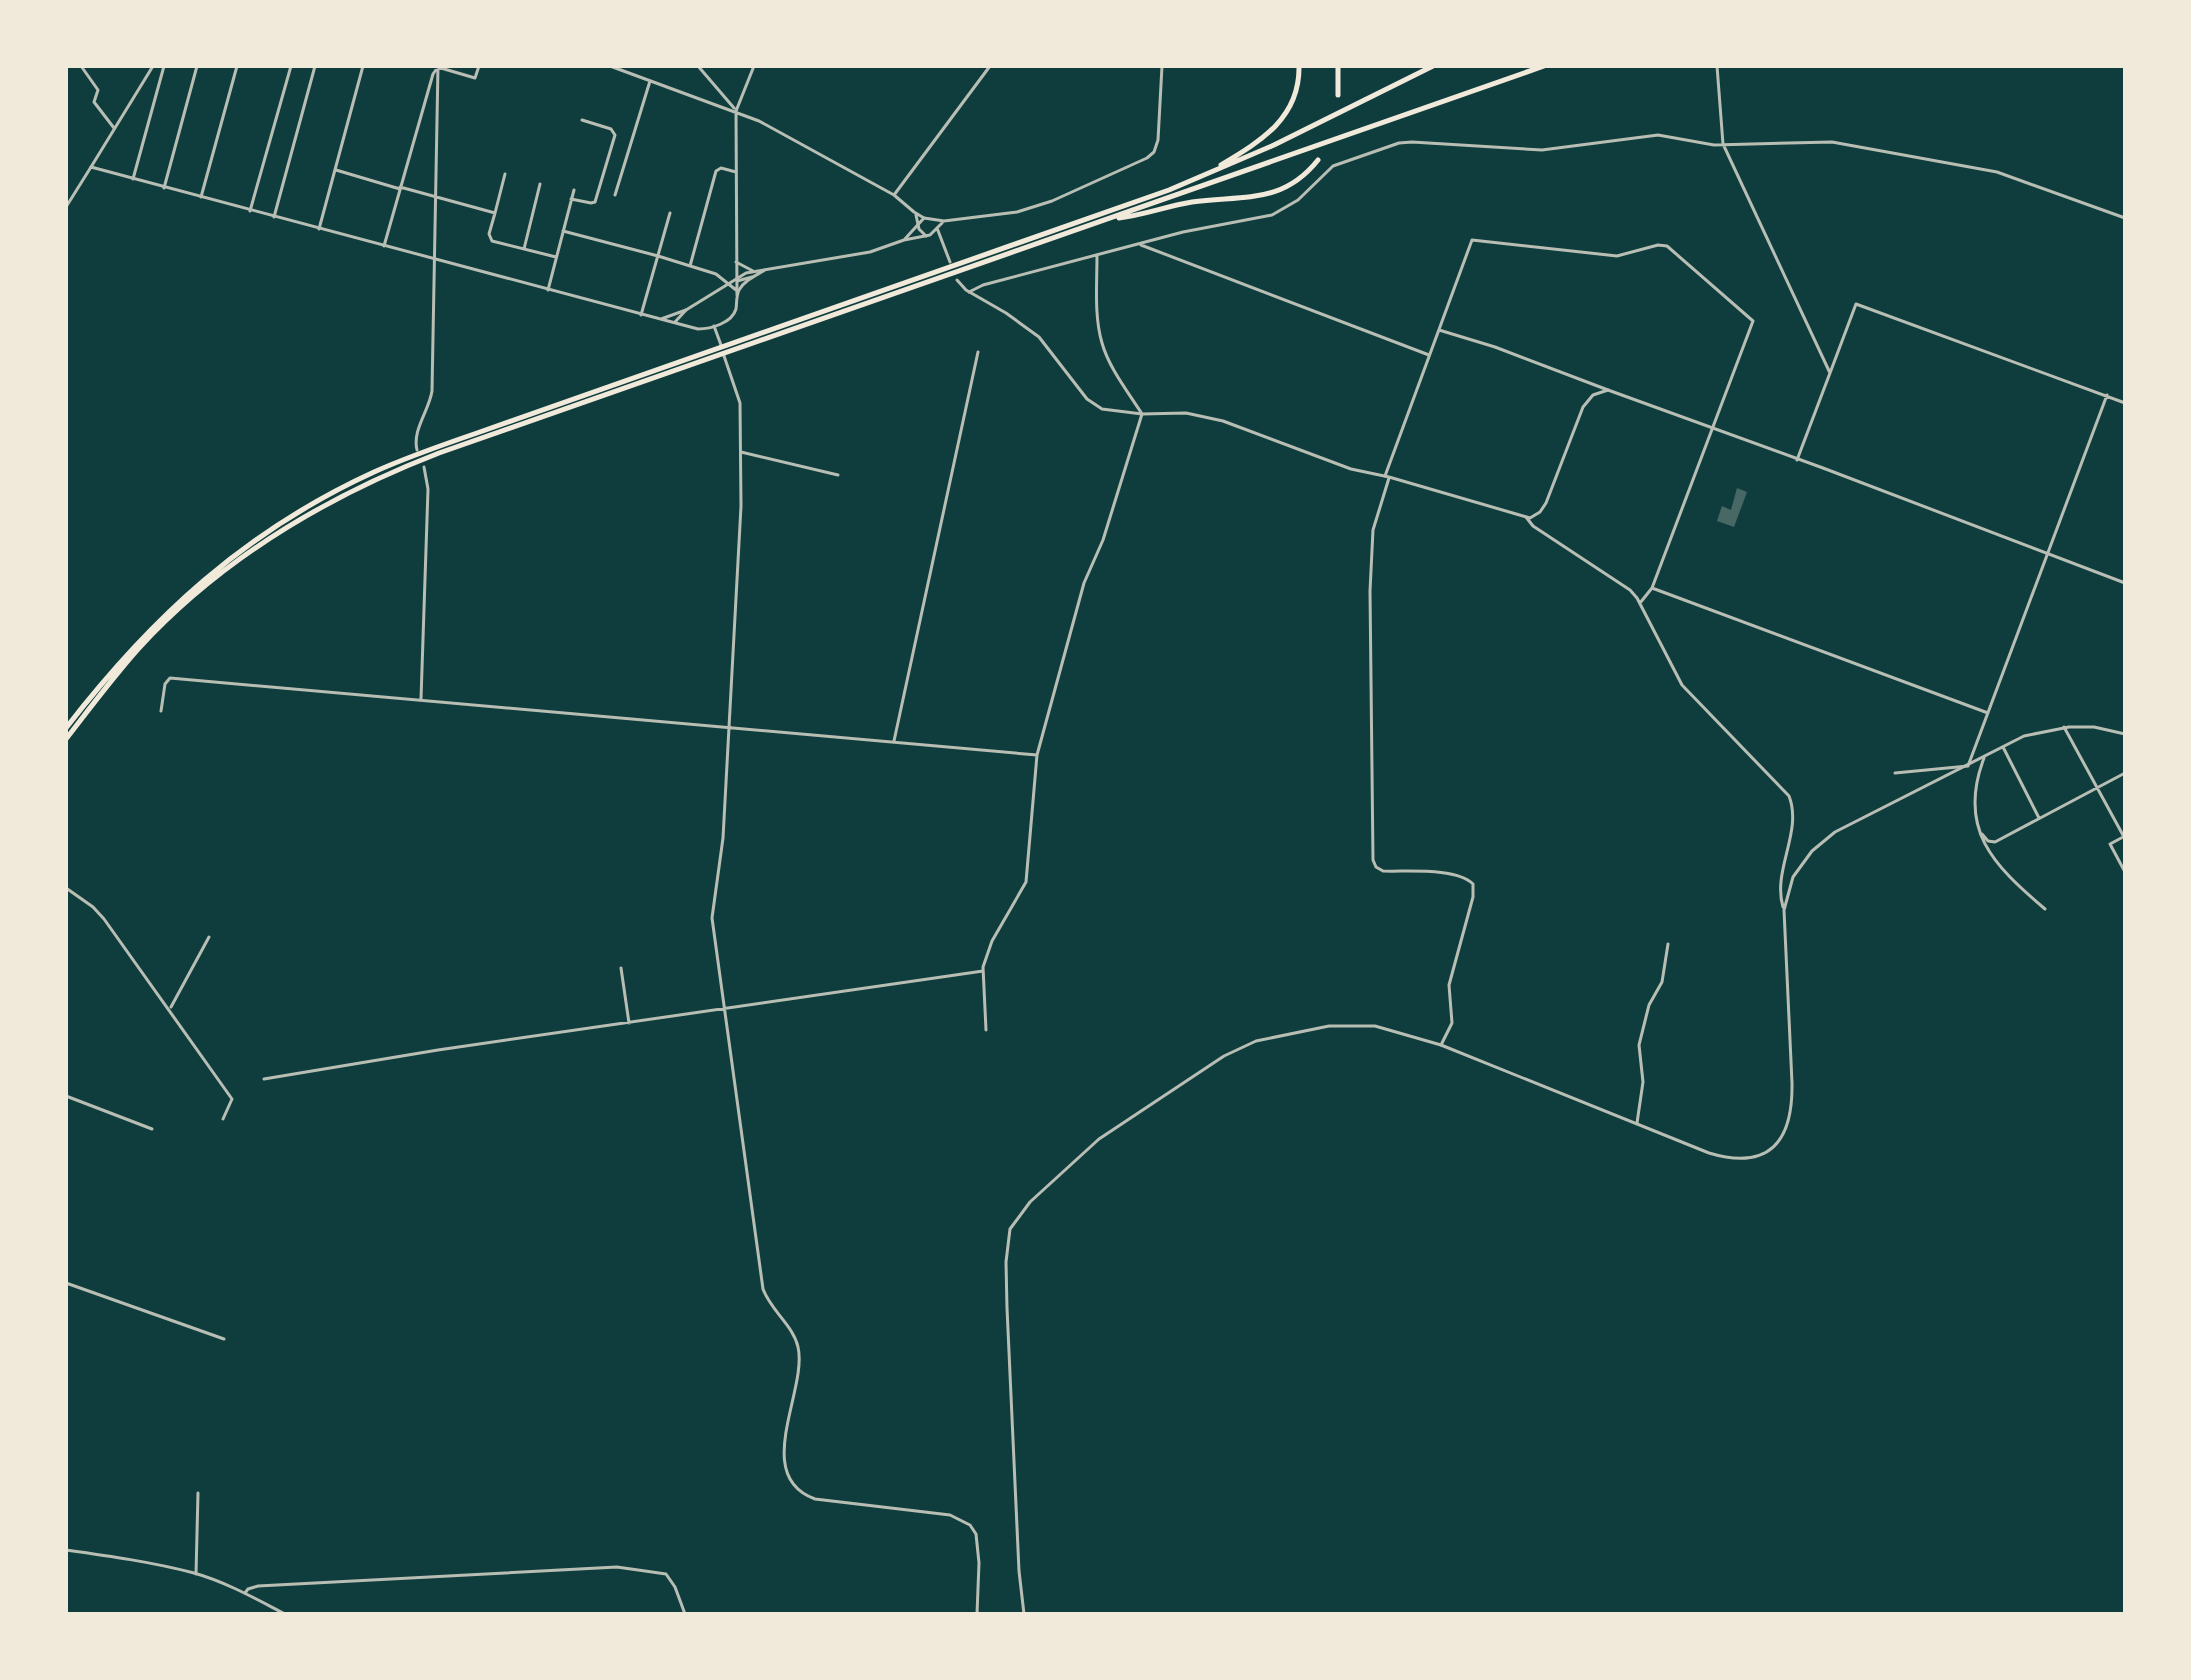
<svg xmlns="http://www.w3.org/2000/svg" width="2191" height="1680" font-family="'Noto Sans',sans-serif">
<rect width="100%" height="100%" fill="#0f3d3e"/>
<path fill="#486865" d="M 1737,488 L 1747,492 L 1734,527 L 1717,521 L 1722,506 L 1731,510 Z"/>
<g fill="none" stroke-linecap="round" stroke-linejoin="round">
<path stroke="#b8beb3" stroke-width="3" d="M 81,66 L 98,90 L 94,102 L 114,128
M 434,66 L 475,78 L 479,66
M 610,66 L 759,121 L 894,195 L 914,212 L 924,218
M 698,66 L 734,108
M 1717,66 L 1723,144 L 1830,373 L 1797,460
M 91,167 L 153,66
M 336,170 L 400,189
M 133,179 L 164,66
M 400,187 L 495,213 L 489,234 L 492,241 L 556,257
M 164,188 L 197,66
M 615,195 L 650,81
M 894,195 L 990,66
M 201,197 L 237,66
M 571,199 L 591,203 L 595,202 L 615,135 L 611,129 L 582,120
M 250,211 L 291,66
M 495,213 L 505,174
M 916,215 L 919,229 L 926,236
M 274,217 L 315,66
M 319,229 L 363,66
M 563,231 L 658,256 L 716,274 L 736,290
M 1141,245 L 1429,355
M 384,246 L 433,74 L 438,67
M 524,249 L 540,184
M 736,262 L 753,271
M 690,266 L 716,171 L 721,168 L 736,172
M 737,281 L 752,277
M 548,290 L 574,190
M 969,292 L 983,285 L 1183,232 L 1272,215 L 1298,200 L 1333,166 L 1399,143 L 1412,142 L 1542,150 L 1658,135 L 1714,145 L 1832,142 L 1997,172 L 2125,218
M 737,295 L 736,111 L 754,66
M 641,315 L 670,213
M 675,322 L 686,310
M 714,326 L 721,345
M 1439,330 L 1495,347 L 1608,390
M 723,353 L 740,403 L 741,506 L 723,838 L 712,918 L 763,1289 C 771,1311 793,1325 798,1347 C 808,1390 751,1476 815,1499 L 950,1515 L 970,1525 L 976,1534 L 979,1563 L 977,1614
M 1830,373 L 1856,304 L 2125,403
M 417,450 C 412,430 429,411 432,391 L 438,66
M 741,452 L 838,475
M 1385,476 L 1472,240 L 1617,256 L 1658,245 L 1667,246 L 1753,321 L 1652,588 L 1640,603
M 1389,478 L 1373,530 L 1370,591 L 1373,860 L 1376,867 L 1383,871 C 1406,872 1456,867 1473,884 L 1473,897 L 1449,985 L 1452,1023 L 1441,1045
M 1526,517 L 1533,526 L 1630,590 L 1637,598 L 1682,685 L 1789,796 C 1803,832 1772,870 1783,907
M 1652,588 L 1988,713
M 421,699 L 428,489 L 424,467
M 161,711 L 165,684 L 170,678 L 1037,755
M 2064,727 L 2124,837
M 894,741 L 978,352
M 2003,747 L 2039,818
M 1984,758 C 1957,829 1993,865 2045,909
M 1895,773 L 1968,766 L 2107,395
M 1982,834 L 1988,841 L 1995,842 L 2125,773
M 2125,836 L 2110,844 L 2125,872
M 66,888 L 93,907 L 104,919 L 232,1099 L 223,1119
M 621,968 L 629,1023
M 171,1007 L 209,937
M 986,1030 L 983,967 L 992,941 L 1026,882 L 1037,755 L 1084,583 L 1103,540 L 1142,414 C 1128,392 1109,368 1102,343 C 1094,316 1097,284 1097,256
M 264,1079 L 438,1050 L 983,971
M 66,1096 L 152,1129
M 1637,1123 L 1643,1082 L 1639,1045 L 1649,1005 L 1662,982 L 1668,944
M 66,1283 L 224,1339
M 196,1574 L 198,1493
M 245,1593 L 248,1589 L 258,1586 L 617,1567 L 666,1574 L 675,1587 L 685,1614"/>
<path stroke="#b8beb3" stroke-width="3" d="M 66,207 L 91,167 L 698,329 C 711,329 732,323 736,309 C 737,302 736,297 739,290 C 745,280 755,276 765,270
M 937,228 L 950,262
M 904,240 L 924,218 L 944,221 L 1017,212 L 1052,201 L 1147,158 L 1154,152 L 1158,140 L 1162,66
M 957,280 L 966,290 L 1006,313 L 1039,337 L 1087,399 L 1102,409 L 1142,414 L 1186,413 L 1223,421 L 1351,469 L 1389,477 L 1530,518 L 1540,512 L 1546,503 L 1583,407 L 1593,395 L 1608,390 L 1823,468 L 2125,583
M 661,319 L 686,310 L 746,273 L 870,252 L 904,240 L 930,235 L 942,223
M 66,1550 C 109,1556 152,1562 194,1573 C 226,1582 256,1599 285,1614
M 1024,1614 L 1019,1571 L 1007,1308 L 1006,1262 L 1010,1229 L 1030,1202 L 1099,1139 L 1224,1056 L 1256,1041 L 1329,1026 L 1375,1026 L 1441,1045 L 1709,1153 C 1769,1171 1793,1142 1792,1083 L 1784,910 L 1793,877 L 1812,851 L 1835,832 L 2024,736 L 2069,727 L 2094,727 L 2125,734"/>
<path stroke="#f1e9da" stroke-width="5" d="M 1338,95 L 1338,66
M 1221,165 C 1261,141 1300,118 1299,66
M 1119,218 C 1144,215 1167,206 1192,202 C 1243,195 1282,205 1318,160
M 66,728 C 152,617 245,531 374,472 C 407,457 442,445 477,433 L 1169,190 L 1274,145 L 1433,66
M 66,739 C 90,708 113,677 139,648 C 222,558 325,497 439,453 L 1544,66"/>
</g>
<rect width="2191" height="1680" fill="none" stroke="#f1e9da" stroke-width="136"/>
</svg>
